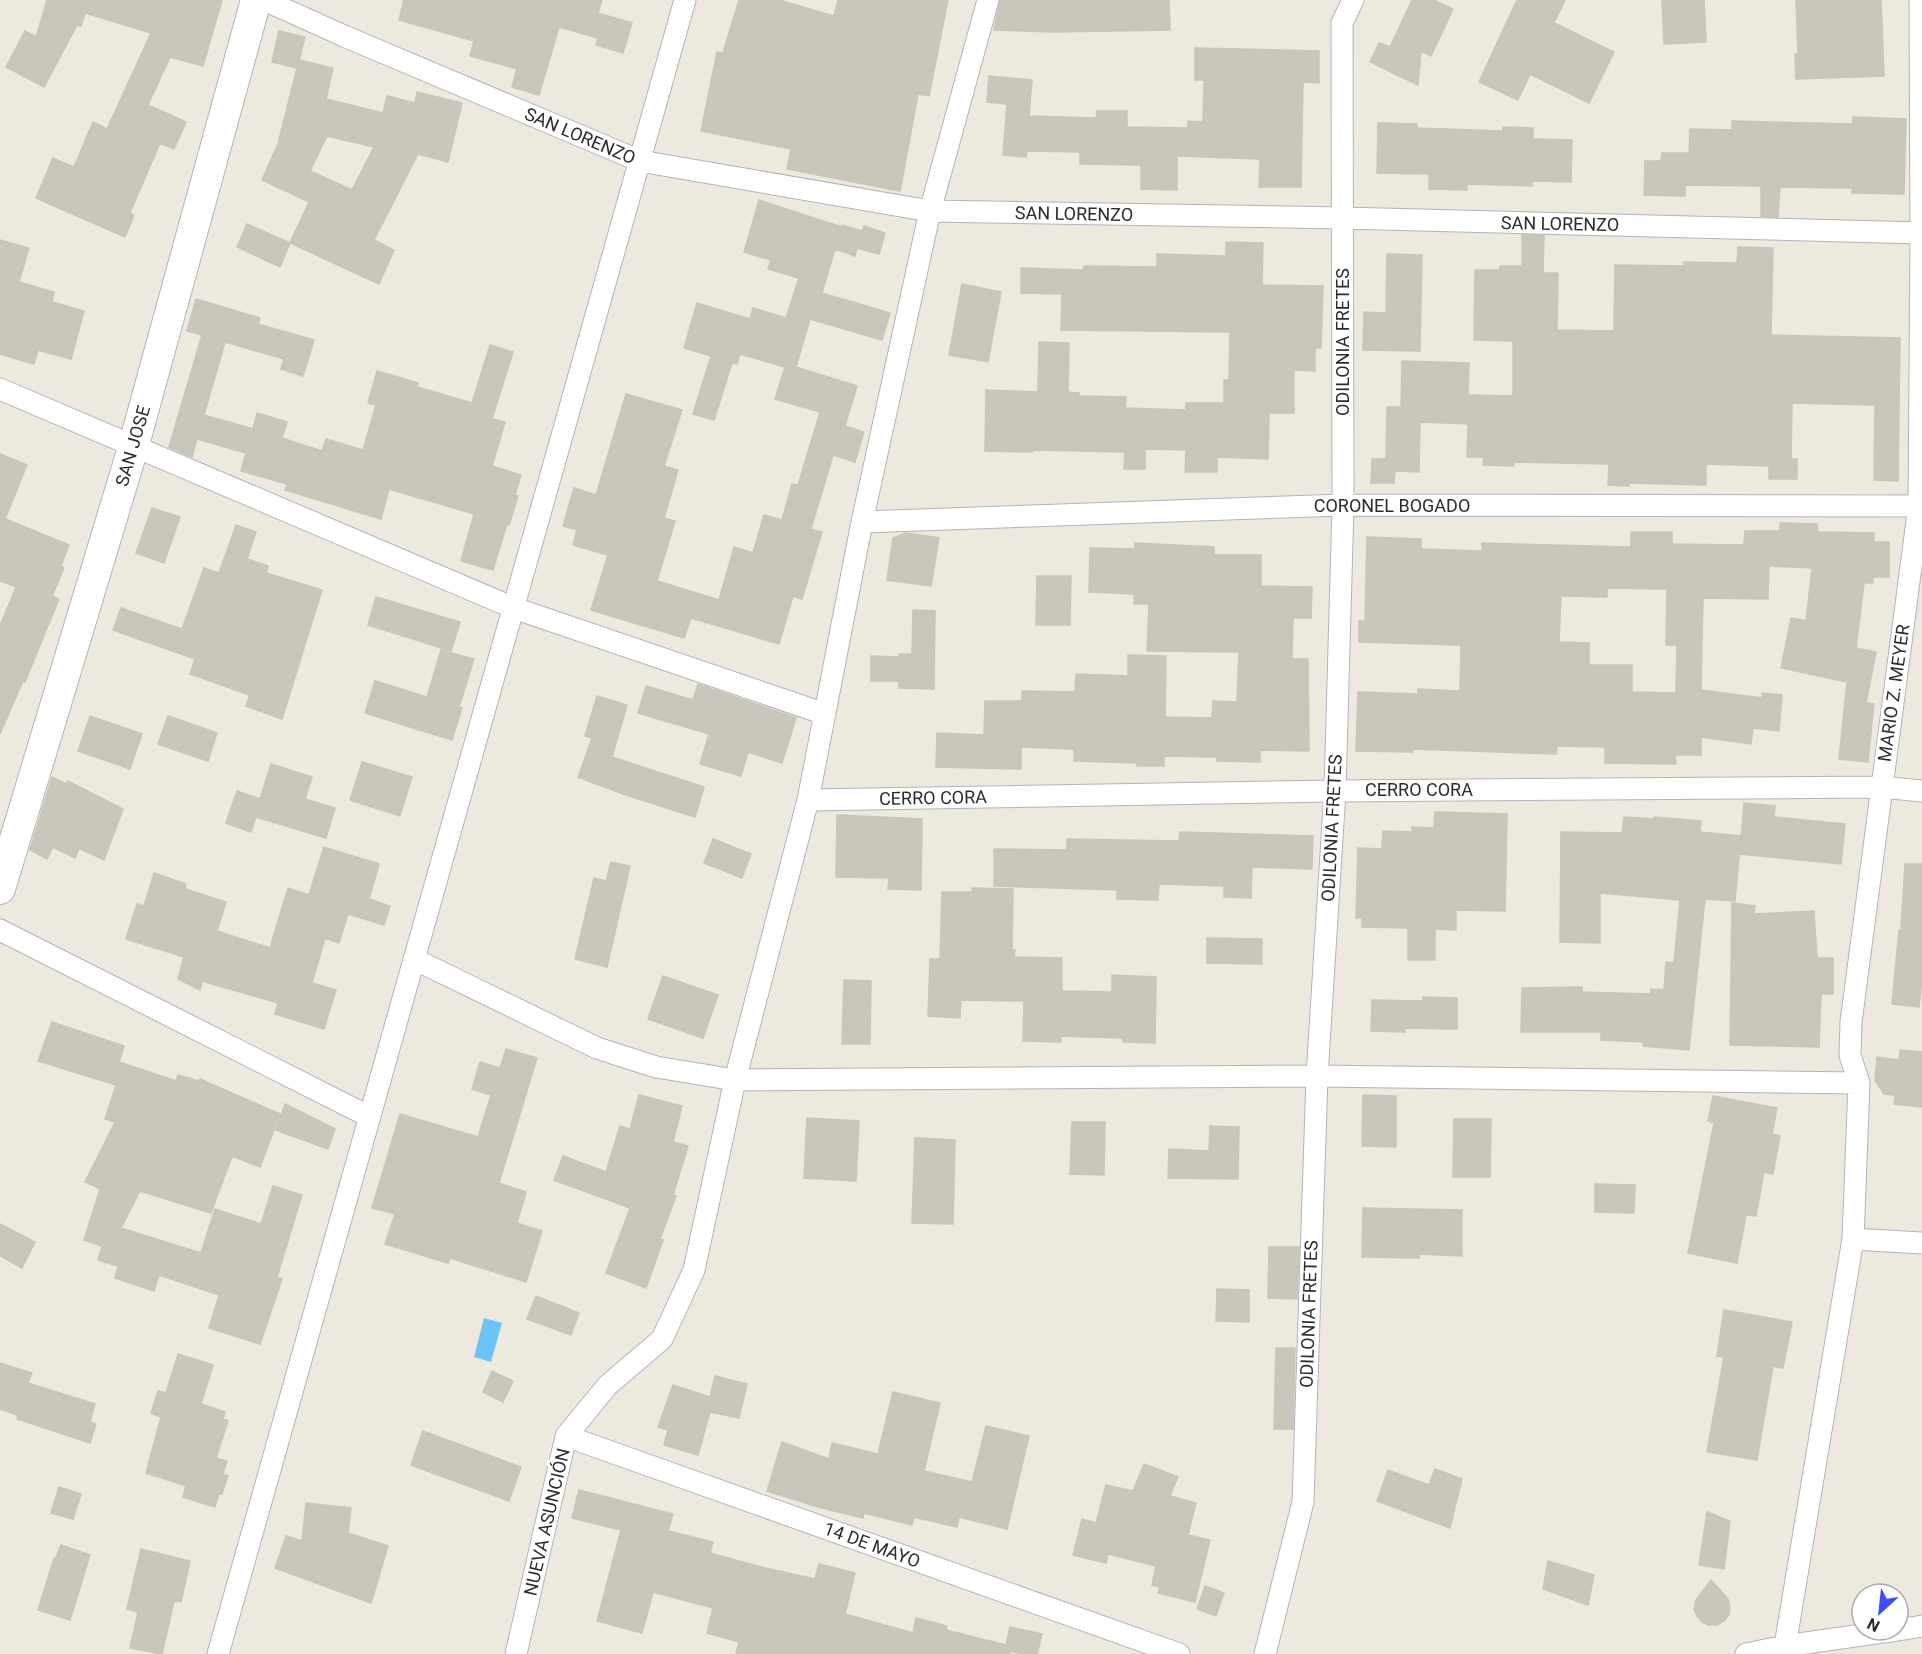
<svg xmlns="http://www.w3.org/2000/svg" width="1922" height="1654" font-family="Roboto,sans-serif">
<rect width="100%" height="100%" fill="#eee9de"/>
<path fill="#6cc4f6" d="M 484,1318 L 502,1323 L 491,1362 L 474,1357 Z"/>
<path fill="#c9c7bc" stroke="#cac5b7" stroke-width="1.5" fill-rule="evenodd" d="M 47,0 L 222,0 L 203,66 L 170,57 L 148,105 L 186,122 L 174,149 L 160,143 L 130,213 L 134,215 L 125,237 L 36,198 L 53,158 L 74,167 L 93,122 L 107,129 L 151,33 L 85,13 L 81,26 L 77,25 L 44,87 L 6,67 L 25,31 L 36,37 Z
M 404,0 L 602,0 L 598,13 L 632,23 L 623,53 L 596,45 L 598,38 L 559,27 L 539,95 L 512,87 L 517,69 L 470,56 L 474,41 L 399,20 Z
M 739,0 L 779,0 L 834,16 L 838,0 L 948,0 L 929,96 L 918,94 L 900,191 L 787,169 L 791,149 L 701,131 L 717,52 L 723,53 Z
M 1000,0 L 1169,0 L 1170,30 L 1054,32 L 994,30 Z
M 1412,0 L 1434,0 L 1453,9 L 1431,56 L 1421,51 L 1418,85 L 1370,62 L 1379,43 L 1390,47 Z
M 1517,0 L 1565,0 L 1554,23 L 1614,52 L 1589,103 L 1530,74 L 1518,100 L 1479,82 Z
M 1662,0 L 1704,0 L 1706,42 L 1664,44 Z
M 1796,0 L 1881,0 L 1884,76 L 1796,79 L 1795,54 L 1798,54 Z
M 279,31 L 305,37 L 297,68 L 272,62 Z
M 1195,48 L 1319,51 L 1319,83 L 1303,82 L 1301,187 L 1259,187 L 1260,159 L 1177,156 L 1177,190 L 1141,189 L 1141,165 L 1080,164 L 1080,152 L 1027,151 L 1026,157 L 1003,155 L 1007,104 L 987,102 L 989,76 L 1032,80 L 1029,116 L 1096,118 L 1097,111 L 1127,111 L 1127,127 L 1188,128 L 1188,121 L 1203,122 L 1204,80 L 1195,80 Z
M 299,60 L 333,68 L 326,99 L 383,113 L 387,96 L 415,103 L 417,92 L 462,103 L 448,162 L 418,154 L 374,240 L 394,250 L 379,284 L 290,243 L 309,202 L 262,180 L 278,144 ZM 327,136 L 374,147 L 352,190 L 310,171 Z
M 1853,117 L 1906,119 L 1904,194 L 1852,193 L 1852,188 L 1780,187 L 1778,217 L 1761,216 L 1761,186 L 1685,185 L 1685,196 L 1644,195 L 1645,161 L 1661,161 L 1662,153 L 1689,153 L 1690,129 L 1732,130 L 1732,121 L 1853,124 Z
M 1378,123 L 1417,124 L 1417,128 L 1503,131 L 1503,127 L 1533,128 L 1533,139 L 1572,140 L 1571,182 L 1532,181 L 1532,186 L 1467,184 L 1467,190 L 1429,189 L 1429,174 L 1377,173 Z
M 759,200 L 842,227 L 842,225 L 862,231 L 860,238 L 864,226 L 885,233 L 879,254 L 857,248 L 855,256 L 835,249 L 822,293 L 890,313 L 882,340 L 810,319 L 796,367 L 857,386 L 845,426 L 864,432 L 855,462 L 833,455 L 811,529 L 822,532 L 802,599 L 793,596 L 779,644 L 691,618 L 684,638 L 591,610 L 608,555 L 573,545 L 577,530 L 563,526 L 574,488 L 596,495 L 626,394 L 682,410 L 664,466 L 678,470 L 664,518 L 675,521 L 657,581 L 719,600 L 734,547 L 753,553 L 764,515 L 782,520 L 792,484 L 798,485 L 820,412 L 775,399 L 785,367 L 740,354 L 737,364 L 732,363 L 714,420 L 693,414 L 711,356 L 684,348 L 697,303 L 750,319 L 753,308 L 786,318 L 799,278 L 768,269 L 771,260 L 744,252 Z
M 247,224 L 290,243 L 280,267 L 237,247 Z
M 1522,235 L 1544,236 L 1543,273 L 1558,273 L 1557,330 L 1614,331 L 1615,265 L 1684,266 L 1684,262 L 1737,263 L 1738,247 L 1773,248 L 1771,335 L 1900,338 L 1898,481 L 1874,480 L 1875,405 L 1792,403 L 1791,459 L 1797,459 L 1797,479 L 1769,479 L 1769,466 L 1706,464 L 1706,485 L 1629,483 L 1629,486 L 1608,485 L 1609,464 L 1514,462 L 1514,466 L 1483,465 L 1484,457 L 1467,457 L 1468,424 L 1420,422 L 1419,472 L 1395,471 L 1394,483 L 1371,483 L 1372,459 L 1386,459 L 1387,407 L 1401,407 L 1402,361 L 1469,363 L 1468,395 L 1513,396 L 1513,341 L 1474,340 L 1475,270 L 1500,270 L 1500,266 L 1522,266 Z
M 0,240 L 29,248 L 19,282 L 54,292 L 52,302 L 84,311 L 71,359 L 38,350 L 34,364 L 0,354 Z
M 1226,242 L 1263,243 L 1262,285 L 1323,286 L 1321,348 L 1315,348 L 1315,371 L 1294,370 L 1294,413 L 1269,413 L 1268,459 L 1217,457 L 1217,472 L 1185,472 L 1186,450 L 1145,449 L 1145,469 L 1124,469 L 1125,452 L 1033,450 L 1032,452 L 985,451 L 986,390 L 1038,392 L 1039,342 L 1069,343 L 1068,392 L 1079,393 L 1079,396 L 1126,397 L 1125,408 L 1186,410 L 1186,403 L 1224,403 L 1224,380 L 1229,380 L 1230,332 L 1061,330 L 1062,294 L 1021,293 L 1021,268 L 1083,270 L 1084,266 L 1157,267 L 1157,254 L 1226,256 Z
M 1387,254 L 1422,255 L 1420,351 L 1363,350 L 1364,312 L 1386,313 Z
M 962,284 L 1001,292 L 988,362 L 949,355 Z
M 196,299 L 260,318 L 258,324 L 314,340 L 303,376 L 281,369 L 284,359 L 225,342 L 204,415 L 253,429 L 257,413 L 287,422 L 282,438 L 322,451 L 326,439 L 363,450 L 376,405 L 368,403 L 377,371 L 418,383 L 417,387 L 472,403 L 490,345 L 513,352 L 492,419 L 505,422 L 492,466 L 521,475 L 515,495 L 518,496 L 509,525 L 507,524 L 493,570 L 461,561 L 474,514 L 389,489 L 381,519 L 285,490 L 287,484 L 241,471 L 246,453 L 197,439 L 192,457 L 169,447 L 202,335 L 187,331 Z
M 0,454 L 27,465 L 5,519 L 69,545 L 61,566 L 64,568 L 52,596 L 59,599 L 25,682 L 23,681 L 0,734 L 0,626 L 16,587 L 0,581 Z
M 152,508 L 180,517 L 164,563 L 136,553 Z
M 1780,523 L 1817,524 L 1818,532 L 1874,533 L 1874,542 L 1889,542 L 1889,577 L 1873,577 L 1873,583 L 1864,583 L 1856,648 L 1876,652 L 1866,703 L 1874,704 L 1868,762 L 1839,759 L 1847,682 L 1781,668 L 1791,618 L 1806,621 L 1812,568 L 1769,566 L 1768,599 L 1703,598 L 1701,690 L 1762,698 L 1762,693 L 1782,695 L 1779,731 L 1753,728 L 1751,744 L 1701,737 L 1701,755 L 1675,755 L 1676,764 L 1605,763 L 1605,747 L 1557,746 L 1556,754 L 1413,749 L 1413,752 L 1356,751 L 1358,692 L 1418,694 L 1418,689 L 1460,691 L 1461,645 L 1359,642 L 1359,621 L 1365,621 L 1367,537 L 1421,539 L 1421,549 L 1482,551 L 1482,543 L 1631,547 L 1631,532 L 1672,532 L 1672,544 L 1744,545 L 1745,531 L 1780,531 ZM 1607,588 L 1667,589 L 1666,645 L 1677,645 L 1676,693 L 1632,692 L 1632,665 L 1589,665 L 1589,643 L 1559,642 L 1561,596 L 1607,597 Z
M 236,525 L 256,532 L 247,559 L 268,566 L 266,573 L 322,590 L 282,719 L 246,706 L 250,695 L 190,674 L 195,659 L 113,630 L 121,608 L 182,629 L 204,568 L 219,573 Z
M 906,533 L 939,538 L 931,586 L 887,580 L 893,538 Z
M 1135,543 L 1214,547 L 1214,555 L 1261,555 L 1261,586 L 1312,587 L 1311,618 L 1293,618 L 1292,659 L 1308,659 L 1309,751 L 1260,750 L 1260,762 L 1217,761 L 1217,757 L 1164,756 L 1164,766 L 1137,766 L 1137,763 L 1074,761 L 1074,749 L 1021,747 L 1021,769 L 936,767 L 937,733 L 984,735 L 985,701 L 1022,701 L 1022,691 L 1075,692 L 1076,674 L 1128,676 L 1128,655 L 1166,656 L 1165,717 L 1212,718 L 1213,701 L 1237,702 L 1239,652 L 1147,651 L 1149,604 L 1134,604 L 1134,594 L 1089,592 L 1090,548 L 1135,549 Z
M 1037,576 L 1071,576 L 1070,625 L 1036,625 Z
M 376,597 L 460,622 L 451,651 L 368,625 Z
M 913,610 L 935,611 L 934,689 L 899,688 L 899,681 L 871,681 L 871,656 L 900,657 L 899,654 L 912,654 Z
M 441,650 L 474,659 L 459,707 L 462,708 L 452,740 L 365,713 L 375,681 L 427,697 Z
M 698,684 L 796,718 L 782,763 L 748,752 L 741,776 L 700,764 L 709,734 L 638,713 L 646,686 L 693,700 Z
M 597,696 L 627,705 L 612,757 L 704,787 L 695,817 L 623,794 L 578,777 L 592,738 L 585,736 Z
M 90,716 L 142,734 L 130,769 L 78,751 Z
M 168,716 L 217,733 L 208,761 L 158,744 Z
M 362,762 L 412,777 L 400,816 L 350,800 Z
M 271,764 L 312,777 L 305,799 L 335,808 L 326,838 L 256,817 L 251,832 L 226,823 L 237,791 L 260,799 Z
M 52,777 L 66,784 L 68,781 L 123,809 L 104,860 L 79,848 L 75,858 L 53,847 L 47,859 L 30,850 Z
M 1744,803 L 1775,806 L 1774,817 L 1845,824 L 1841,864 L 1740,854 Z
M 1435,812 L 1507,814 L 1505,911 L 1456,910 L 1456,930 L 1435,929 L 1435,960 L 1408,960 L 1408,928 L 1362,927 L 1362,918 L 1356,918 L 1358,848 L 1382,849 L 1383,831 L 1412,832 L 1412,827 L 1434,828 Z
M 837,815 L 922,819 L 921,890 L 888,889 L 889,878 L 836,877 Z
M 1624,817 L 1654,819 L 1654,817 L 1701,821 L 1700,832 L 1741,836 L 1735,901 L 1705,899 L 1689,1050 L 1643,1046 L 1644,1042 L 1601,1040 L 1601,1032 L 1521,1032 L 1522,988 L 1582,987 L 1582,992 L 1651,994 L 1651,989 L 1664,990 L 1666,962 L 1674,963 L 1680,900 L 1600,893 L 1600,943 L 1560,942 L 1561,832 L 1622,833 Z
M 1180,832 L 1313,836 L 1312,869 L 1252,867 L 1251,898 L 1224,897 L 1224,886 L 1159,884 L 1158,900 L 1117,899 L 1117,890 L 994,886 L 994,849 L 1067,850 L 1067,839 L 1179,841 Z
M 713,839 L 751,854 L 742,878 L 704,863 Z
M 324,847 L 379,864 L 369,899 L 390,906 L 384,925 L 348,914 L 339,943 L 325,938 L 312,983 L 336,990 L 324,1029 L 275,1014 L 278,1003 L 202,981 L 200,990 L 178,979 L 184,957 L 126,939 L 137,904 L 144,906 L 154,873 L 186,884 L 185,889 L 226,902 L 217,931 L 270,948 L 288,888 L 309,895 Z
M 611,862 L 630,866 L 607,967 L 575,959 L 594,878 L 606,881 Z
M 1905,864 L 1922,864 L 1922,978 L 1919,1007 L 1892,1004 L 1899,930 L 1901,930 Z
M 972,888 L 1013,889 L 1012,950 L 1015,950 L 1014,957 L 1062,958 L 1062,991 L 1112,992 L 1112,975 L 1156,977 L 1155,1043 L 1123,1042 L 1123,1038 L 1061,1036 L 1061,1042 L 1023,1041 L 1024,1001 L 961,1000 L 960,1018 L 928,1016 L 930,959 L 940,959 L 942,892 L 972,892 Z
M 1732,903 L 1755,906 L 1754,914 L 1814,911 L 1817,958 L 1833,958 L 1833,994 L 1821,994 L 1819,1047 L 1730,1045 Z
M 1207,938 L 1262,939 L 1262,964 L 1207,963 Z
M 663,976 L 718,995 L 703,1038 L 648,1019 Z
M 844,980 L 871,981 L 870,1044 L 842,1044 Z
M 1423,997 L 1457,998 L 1457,1029 L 1405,1028 L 1405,1032 L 1371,1031 L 1372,1000 L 1423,1001 Z
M 52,1022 L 124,1046 L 119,1062 L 176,1081 L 178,1075 L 199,1081 L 200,1079 L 280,1114 L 260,1167 L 232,1156 L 211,1213 L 140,1191 L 121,1228 L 201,1253 L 215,1209 L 261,1224 L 273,1186 L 302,1195 L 277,1277 L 282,1279 L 260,1344 L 209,1328 L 219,1295 L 159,1275 L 154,1291 L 115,1278 L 118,1266 L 98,1260 L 102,1246 L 84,1240 L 100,1189 L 85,1182 L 115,1122 L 105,1119 L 116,1085 L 38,1061 Z
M 506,1049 L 537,1058 L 499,1183 L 526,1192 L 517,1223 L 542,1231 L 526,1282 L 450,1258 L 448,1263 L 385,1244 L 395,1214 L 372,1208 L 400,1114 L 478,1137 L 491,1095 L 472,1089 L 480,1062 L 500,1068 Z
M 1900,1050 L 1922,1052 L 1922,1107 L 1894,1104 L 1895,1095 L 1884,1094 L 1875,1080 L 1877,1057 L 1899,1060 Z
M 639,1095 L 682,1106 L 673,1142 L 688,1146 L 673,1195 L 676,1196 L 660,1239 L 663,1240 L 646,1288 L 606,1273 L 630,1208 L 554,1180 L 563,1156 L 606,1172 L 620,1126 L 630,1129 Z
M 1363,1095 L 1396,1096 L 1396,1147 L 1362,1146 Z
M 1713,1096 L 1777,1108 L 1772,1134 L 1780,1136 L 1773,1174 L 1764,1172 L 1756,1216 L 1746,1215 L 1737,1263 L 1688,1253 L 1714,1123 L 1708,1121 Z
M 285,1104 L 335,1129 L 328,1149 L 276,1130 Z
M 807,1118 L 859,1121 L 856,1181 L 804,1178 Z
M 1454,1119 L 1491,1119 L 1490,1177 L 1453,1177 Z
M 1072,1122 L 1105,1122 L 1104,1175 L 1070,1174 Z
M 1210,1126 L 1239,1127 L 1238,1179 L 1168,1178 L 1169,1149 L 1209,1151 Z
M 915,1138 L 955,1140 L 953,1224 L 912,1223 Z
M 1595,1184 L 1635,1185 L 1634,1213 L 1595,1212 Z
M 1363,1208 L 1462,1210 L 1462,1256 L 1419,1254 L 1419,1258 L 1362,1257 Z
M 0,1224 L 35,1242 L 22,1268 L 0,1256 Z
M 1269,1247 L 1299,1247 L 1297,1299 L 1268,1298 Z
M 1217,1289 L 1249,1290 L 1249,1322 L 1216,1321 Z
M 536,1296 L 579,1313 L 571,1335 L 527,1319 Z
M 1724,1310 L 1792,1322 L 1783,1368 L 1773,1366 L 1757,1460 L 1707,1452 L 1724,1357 L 1717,1356 Z
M 1276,1348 L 1295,1348 L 1293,1429 L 1274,1429 Z
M 178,1354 L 213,1365 L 201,1404 L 225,1412 L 223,1419 L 228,1421 L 216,1458 L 227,1461 L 223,1474 L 228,1476 L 222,1494 L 219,1494 L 215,1507 L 183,1497 L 186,1486 L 146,1473 L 161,1417 L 151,1413 L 158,1391 L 166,1393 Z
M 0,1363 L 32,1373 L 28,1383 L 95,1404 L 90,1422 L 96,1424 L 90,1443 L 17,1419 L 18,1415 L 0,1409 Z
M 492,1371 L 513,1381 L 503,1402 L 483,1392 Z
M 715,1376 L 747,1384 L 739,1418 L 710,1412 L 698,1455 L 664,1445 L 668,1430 L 658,1427 L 673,1385 L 710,1397 Z
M 893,1392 L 940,1403 L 924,1471 L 972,1482 L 986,1426 L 1029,1436 L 1007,1529 L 959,1517 L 957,1527 L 914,1517 L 912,1525 L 864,1513 L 863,1518 L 818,1507 L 767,1491 L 782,1442 L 829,1459 L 832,1443 L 878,1454 Z
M 423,1431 L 521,1467 L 509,1501 L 411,1465 Z
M 1144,1464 L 1178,1477 L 1170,1496 L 1196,1503 L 1188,1535 L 1210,1540 L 1195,1602 L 1158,1593 L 1160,1587 L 1152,1585 L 1156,1566 L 1108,1554 L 1106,1563 L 1073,1555 L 1082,1519 L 1096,1523 L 1106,1485 L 1133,1491 Z
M 1435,1469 L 1462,1479 L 1450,1528 L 1377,1501 L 1388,1470 L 1429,1485 Z
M 59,1487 L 81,1494 L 73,1519 L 51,1513 Z
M 579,1490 L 673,1514 L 668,1531 L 713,1542 L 710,1553 L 761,1567 L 815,1579 L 819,1564 L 855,1573 L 845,1614 L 913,1633 L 916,1618 L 947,1626 L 946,1630 L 1006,1645 L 1010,1627 L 1042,1634 L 1037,1654 L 1022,1654 L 1010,1651 L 1010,1654 L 736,1654 L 739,1642 L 707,1633 L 713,1608 L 653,1592 L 642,1633 L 597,1621 L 621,1530 L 572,1518 Z
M 306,1503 L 351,1508 L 348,1533 L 388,1546 L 371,1603 L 275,1568 L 286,1536 L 302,1541 Z
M 1707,1512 L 1730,1521 L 1724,1569 L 1699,1565 Z
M 61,1545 L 90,1555 L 70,1620 L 38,1610 L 54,1558 L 56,1558 Z
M 141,1549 L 190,1561 L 181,1602 L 174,1601 L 162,1654 L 130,1648 L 138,1612 L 127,1609 Z
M 1548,1561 L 1594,1575 L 1588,1605 L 1543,1589 Z
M 1711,1580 L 1728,1599 L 1730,1607 L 1729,1615 L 1724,1621 L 1717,1625 L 1709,1625 L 1702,1622 L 1697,1616 L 1694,1609 L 1696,1600 Z
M 1205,1586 L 1224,1593 L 1216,1616 L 1197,1609 Z"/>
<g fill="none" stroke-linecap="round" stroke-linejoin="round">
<g stroke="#b2b3c0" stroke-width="23">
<path id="street" d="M 264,0 L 344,36 L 640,161 L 930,211 L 1343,218 L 1922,233
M 0,389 L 514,608 L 825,714
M 862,522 L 1343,505 L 1922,506
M 808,800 L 1335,791 L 1882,787 L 1922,791
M 0,930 L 370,1117
M 414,959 L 597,1048 L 656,1067 L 735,1080 L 1317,1076 L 1859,1083
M 1853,1239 L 1922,1243
M 566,1436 L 1179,1654
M 1898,1630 L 1922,1626
M 1785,1646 L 1853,1239 L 1859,1083 L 1850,1055 L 1851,1022 L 1919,506 L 1921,233 L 1920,0
M 218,1654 L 685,0
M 516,1654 L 566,1436 L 608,1385 L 662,1339 L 694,1270 L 735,1080 L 808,800 L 862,522 L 930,211 L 988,0
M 1265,1654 L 1303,1502 L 1317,1076 L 1335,791 L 1343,505 L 1342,23 L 1353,0
M 1746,1654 L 1785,1646 L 1897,1630"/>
</g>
<g stroke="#b2b3c0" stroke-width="32">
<path id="secondary" d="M 0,889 L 133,448 L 256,0"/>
</g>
<use href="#street" stroke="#fff" stroke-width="21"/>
<use href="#secondary" stroke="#fff" stroke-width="30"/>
</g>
<g text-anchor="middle" stroke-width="6" stroke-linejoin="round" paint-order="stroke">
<g font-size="18" fill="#2c2c2c" stroke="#fff">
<text transform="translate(580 136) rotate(23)" y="6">SAN LORENZO</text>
<text transform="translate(1074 214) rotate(1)" y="6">SAN LORENZO</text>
<text transform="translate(1560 224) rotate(1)" y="6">SAN LORENZO</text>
<text transform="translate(1343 342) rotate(-90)" y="6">ODILONIA FRETES</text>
<text transform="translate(133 446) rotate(-74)" y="6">SAN JOSE</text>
<text x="1392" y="512">CORONEL BOGADO</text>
<text transform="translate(1894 693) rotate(-82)" y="6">MARIO Z. MEYER</text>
<text x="1419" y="796">CERRO CORA</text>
<text transform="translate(933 798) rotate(-1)" y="6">CERRO CORA</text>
<text transform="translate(1332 828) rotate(-87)" y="6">ODILONIA FRETES</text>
<text transform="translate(1309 1314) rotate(-88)" y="6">ODILONIA FRETES</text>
<text transform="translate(547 1522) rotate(-77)" y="6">NUEVA ASUNCIÓN</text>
<text transform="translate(872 1545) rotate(20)" y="6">14 DE MAYO</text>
</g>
</g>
<g transform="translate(1880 1612) rotate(207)"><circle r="28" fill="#ffffff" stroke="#ababab" stroke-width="1.5"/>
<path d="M0-4.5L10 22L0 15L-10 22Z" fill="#3a4dff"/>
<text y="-9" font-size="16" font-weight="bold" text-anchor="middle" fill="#2c2c2c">N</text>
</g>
</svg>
